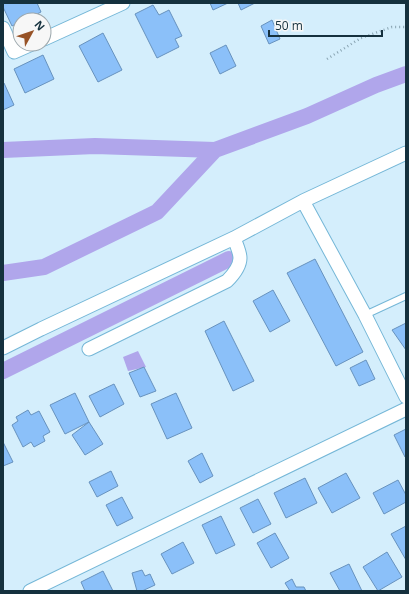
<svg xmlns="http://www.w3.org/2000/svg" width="409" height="594" font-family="'Open Sans',sans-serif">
<rect width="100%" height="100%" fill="#d4eefc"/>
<path fill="#b0a6eb" d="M 138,351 L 146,367 L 128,371 L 123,357 Z"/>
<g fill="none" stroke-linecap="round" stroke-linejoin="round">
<path stroke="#b0a6eb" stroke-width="16" d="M 3,150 L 95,146 L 215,150 L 307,116 L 376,85 L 406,74
M 3,273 L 44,267 L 157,212 L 215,150
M 3,371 L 229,259"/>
</g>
<path fill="#8bc0f9" stroke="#6792be" d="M 3,3 L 37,3 L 41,12 L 25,20 L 20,20 L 20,22 L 12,26 L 3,7 Z
M 210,3 L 228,3 L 213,10 Z
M 238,3 L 255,3 L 241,10 Z
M 153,5 L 159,15 L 169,10 L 182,36 L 175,39 L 179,47 L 157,58 L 135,14 Z
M 272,20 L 280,39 L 269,44 L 261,26 Z
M 103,33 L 122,70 L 98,82 L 79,46 Z
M 226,45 L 236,66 L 220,74 L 210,53 Z
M 43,55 L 54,79 L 25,93 L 14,69 Z
M 3,83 L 4,83 L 14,105 L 3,110 Z
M 315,259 L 363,352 L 336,366 L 287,273 Z
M 273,290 L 290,321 L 270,332 L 253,301 Z
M 224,321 L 254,381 L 233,391 L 205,331 Z
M 406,323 L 406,350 L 392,330 Z
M 366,360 L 375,379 L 359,386 L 350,368 Z
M 144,367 L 156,391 L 140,397 L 129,373 Z
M 114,384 L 124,404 L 100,417 L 89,396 Z
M 75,393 L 89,422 L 65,434 L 50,405 Z
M 176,393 L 192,428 L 167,439 L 151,404 Z
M 28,410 L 31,415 L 39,411 L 50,432 L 43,436 L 45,441 L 34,447 L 31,442 L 23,447 L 12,425 L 18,421 L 16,417 Z
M 89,422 L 103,444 L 85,455 L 72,435 Z
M 406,429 L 406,457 L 405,457 L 394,435 Z
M 3,442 L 13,462 L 3,466 Z
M 202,453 L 213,476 L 200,483 L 188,461 Z
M 111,471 L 118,486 L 97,497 L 89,482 Z
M 346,473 L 360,498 L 332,513 L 318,488 Z
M 305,478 L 317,503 L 286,518 L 274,493 Z
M 398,480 L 406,495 L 406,502 L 384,514 L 373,493 Z
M 122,497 L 133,518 L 117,526 L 106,505 Z
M 258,499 L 271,524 L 253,533 L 240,508 Z
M 221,516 L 235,545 L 216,554 L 202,525 Z
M 406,526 L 406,560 L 391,534 Z
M 275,533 L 289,558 L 271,568 L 257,543 Z
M 183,542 L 194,563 L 172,574 L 161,554 Z
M 387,552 L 402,577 L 378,591 L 363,567 Z
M 349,564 L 362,591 L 340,591 L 330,573 Z
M 142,570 L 145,576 L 150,574 L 155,585 L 142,591 L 137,591 L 132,573 Z
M 103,571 L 113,591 L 85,591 L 81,582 Z
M 292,579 L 296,587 L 304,587 L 306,591 L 290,591 L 285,583 Z"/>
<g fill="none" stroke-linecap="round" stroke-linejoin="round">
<g stroke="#75b7d7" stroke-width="8">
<path id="lane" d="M 365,315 L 406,296"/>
</g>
<g stroke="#75b7d7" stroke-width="15">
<path id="street" d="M 3,28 L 14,52 L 32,44
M 44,39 L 123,3
M 303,201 L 365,315 L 406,397
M 3,348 L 41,329 L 234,238 L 303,201 L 406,153
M 89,349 L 227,281 C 233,275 240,267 240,258 C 240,252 236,244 234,238
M 30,591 L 406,409"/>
</g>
<path stroke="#8aa5b3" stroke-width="2.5" stroke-dasharray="1 3" stroke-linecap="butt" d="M 327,59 L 361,38 L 392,27 L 406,27"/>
<use href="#lane" stroke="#fff" stroke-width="6"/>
<use href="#street" stroke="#fff" stroke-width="13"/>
</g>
<rect width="409" height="594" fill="none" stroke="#15313e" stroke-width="8"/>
<g transform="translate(32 32) rotate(50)"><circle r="19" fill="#f7f7f7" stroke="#9da8ad"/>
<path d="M0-3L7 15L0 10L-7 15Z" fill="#975226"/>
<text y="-6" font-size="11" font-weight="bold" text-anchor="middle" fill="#15313e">N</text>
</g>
<path d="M269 30v6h113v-6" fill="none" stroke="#15313e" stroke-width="2"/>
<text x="275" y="30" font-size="12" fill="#15313e" stroke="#f7f7f7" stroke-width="3" paint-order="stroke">50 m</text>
</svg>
